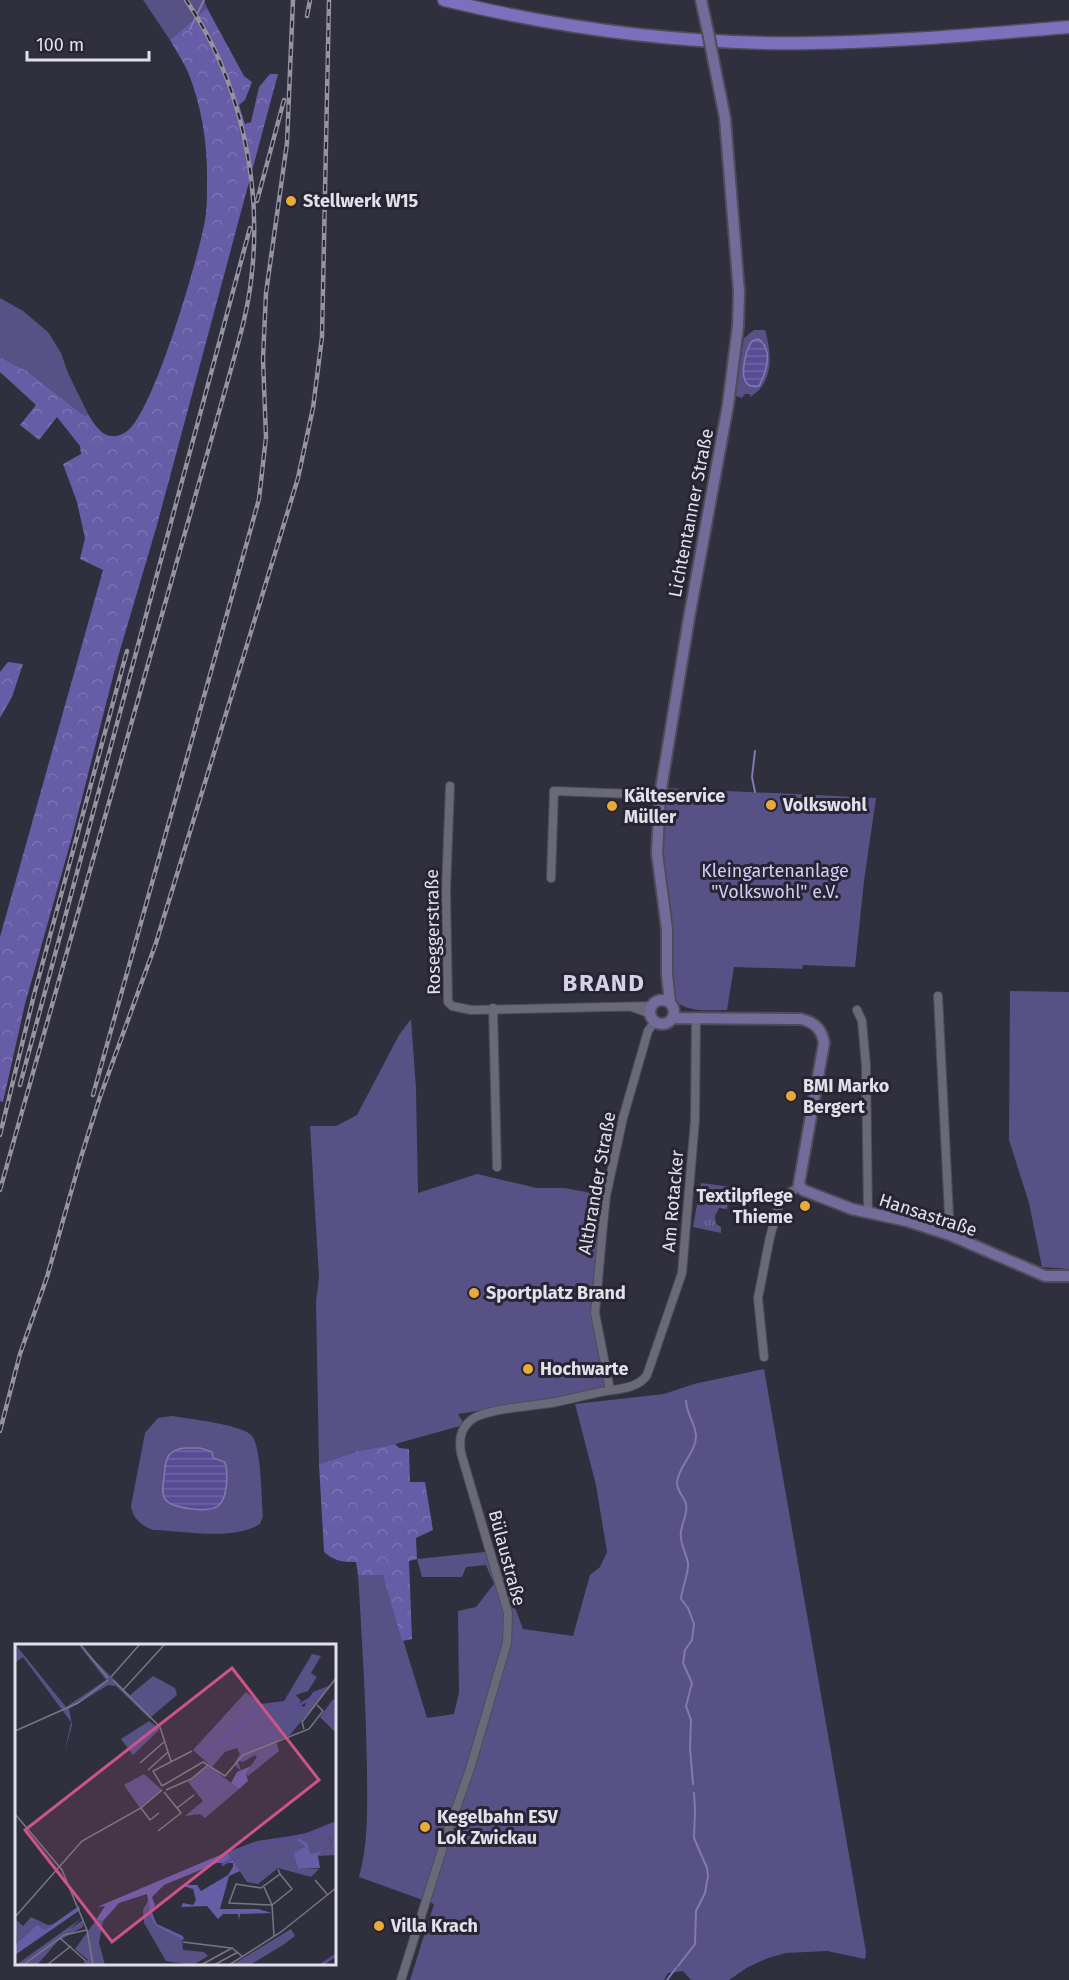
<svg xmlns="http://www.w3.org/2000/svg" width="1069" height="1980" font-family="'Fira Sans',sans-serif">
<defs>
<pattern id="forest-crowns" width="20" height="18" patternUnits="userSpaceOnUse" patternTransform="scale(1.5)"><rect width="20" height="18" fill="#675ca6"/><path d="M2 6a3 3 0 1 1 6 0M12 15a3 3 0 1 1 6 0" fill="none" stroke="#7c73b2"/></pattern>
<pattern id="park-tufts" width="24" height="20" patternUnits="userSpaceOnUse" patternTransform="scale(1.5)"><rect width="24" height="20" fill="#585185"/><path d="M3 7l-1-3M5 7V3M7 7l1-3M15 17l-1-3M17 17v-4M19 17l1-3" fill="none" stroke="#706a96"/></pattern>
<pattern id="water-rules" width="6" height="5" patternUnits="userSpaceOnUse" patternTransform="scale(1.5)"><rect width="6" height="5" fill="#584d95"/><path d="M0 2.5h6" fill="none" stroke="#7066a4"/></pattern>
</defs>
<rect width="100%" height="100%" fill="#302f3e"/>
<path fill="#585185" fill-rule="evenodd" d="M 143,0 L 204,0 L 207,8 L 170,40 Z
M 0,298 L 23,311 L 48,332 L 61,353 L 68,373 L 88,414 L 85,416 L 27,371 L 0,357 Z
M 754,330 L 765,330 C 772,353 774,383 750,397 L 750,394 L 745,394 L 742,398 L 736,396 L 736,391 L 744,338 Z
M 664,788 L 876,798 L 864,881 L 855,967 L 803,965 L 802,969 L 734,967 L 727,1010 C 706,1010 690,1013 673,1000 L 658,853 Z
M 1010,991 L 1069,992 L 1069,1269 L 1042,1267 L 1029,1203 L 1009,1140 Z
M 411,1019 L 416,1089 L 418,1193 L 477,1174 L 537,1188 L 565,1188 L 596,1194 L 600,1203 L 593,1320 L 605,1387 L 539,1401 L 458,1414 L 464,1424 L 460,1426 L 395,1444 L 358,1451 L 319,1464 L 316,1302 L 319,1277 L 310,1126 L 336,1126 L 357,1115 L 399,1035 Z
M 764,1369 L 866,1952 L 865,1959 L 827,1951 L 786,1953 L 768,1958 L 748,1967 L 729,1980 L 691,1980 L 683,1971 L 668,1973 L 664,1980 L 410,1980 L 434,1904 L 359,1877 C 369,1841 367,1805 367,1768 C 366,1703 362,1639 358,1575 L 383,1574 L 427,1718 L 454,1714 L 459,1692 L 458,1611 L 476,1607 L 494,1584 L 486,1565 L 466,1567 L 462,1577 L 422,1577 L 417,1559 L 494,1551 L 523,1629 L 573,1636 L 590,1575 L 600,1567 L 607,1552 L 596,1485 L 575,1404 L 664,1394 L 694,1384 Z
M 172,1416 C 190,1419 237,1424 250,1434 C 262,1443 261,1499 263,1516 L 260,1524 C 232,1541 185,1531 153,1530 C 141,1525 133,1519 131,1506 L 145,1433 L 158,1418 ZM 186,1448 L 225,1462 L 224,1497 L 170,1452 L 176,1449 Z"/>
<path fill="url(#forest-crowns)" d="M 207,8 L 244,76 L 252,82 L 245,100 L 239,105 L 245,124 L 251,122 L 259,87 L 270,74 L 278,74 L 157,525 L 118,657 L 72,837 L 25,1004 L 3,1102 L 0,1101 L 0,937 L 103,570 L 80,559 L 85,538 L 77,502 L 63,464 L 81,454 L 80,446 L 57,417 L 39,440 L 20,425 L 36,405 L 0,372 L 0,357 L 27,371 L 85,416 L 88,414 C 97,429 107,444 126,432 C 153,415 199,256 205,220 C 207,209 207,196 207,184 C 208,146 202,107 188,72 C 183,61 176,51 170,40 Z
M 8,662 L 23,664 L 12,697 L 0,718 L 0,672 Z
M 395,1444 L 399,1448 L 409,1449 L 410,1482 L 425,1482 L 433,1530 L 416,1538 L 417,1559 L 409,1561 L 412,1639 L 402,1641 L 383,1575 L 358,1575 L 356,1562 C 342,1562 334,1561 324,1552 L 319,1464 L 358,1451 Z"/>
<path fill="url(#park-tufts)" d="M 701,1183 L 740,1188 L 728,1200 L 727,1209 L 719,1208 L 715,1216 L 716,1224 L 721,1227 L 721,1233 L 693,1227 Z"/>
<path fill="url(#water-rules)" stroke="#8179af" stroke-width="1.5" d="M 758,339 C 774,349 766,373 759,386 C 735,392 744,352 752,341 Z
M 186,1448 L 200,1448 L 212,1452 L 213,1458 L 225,1462 C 228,1472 228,1499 218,1506 C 209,1513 172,1509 165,1499 C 160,1491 165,1476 165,1467 C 167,1453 173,1449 186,1448 Z"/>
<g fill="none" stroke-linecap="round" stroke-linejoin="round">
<path stroke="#8179af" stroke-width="2" d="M 190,29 L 204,0
M 755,751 L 752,777 L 755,792
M 686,1401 C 687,1416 695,1422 696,1436 C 696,1453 678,1466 677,1483 C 677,1491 684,1497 686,1504 C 688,1514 682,1523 681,1531 C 679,1543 686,1552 688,1563 C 689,1573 682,1587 681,1599 L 688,1608 L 694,1624 L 692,1640 L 685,1650 L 683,1663 L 692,1683 L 686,1706 L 691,1720 L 690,1748 L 693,1784
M 678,1966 L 695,1944 L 696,1911 L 705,1893 L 708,1876 L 707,1868 L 694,1838 L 695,1810 L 694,1793
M 667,1980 L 676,1968"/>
<g stroke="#4d4c58" stroke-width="10">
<path id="street" d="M 450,786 L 446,890 L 448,1002 L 452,1006 L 471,1010 L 652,1006
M 551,878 L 554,791 L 660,795
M 938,996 L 950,1235
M 632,1007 L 651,1014
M 493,1008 L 497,1167
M 857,1010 L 862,1021 L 866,1066 L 868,1213
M 764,1357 L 758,1298 L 770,1237 L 779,1205 L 787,1194 L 801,1186
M 610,1390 L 595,1313 L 603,1225 L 606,1196 L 623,1118 L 648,1031 L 655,1021
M 401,1980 L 449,1828 L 470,1769 L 507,1643 L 508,1613 L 461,1453 C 459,1440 460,1429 471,1420 C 486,1408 536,1406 556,1402 C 571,1399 586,1395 601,1392 C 616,1389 638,1389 647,1375 L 682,1273 L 695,1120 L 696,1017"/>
</g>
<g stroke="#4d4c58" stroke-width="14">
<path id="secondary" d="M 701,0 L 708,32
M650 1012a12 12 0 1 1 24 0a12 12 0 1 1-24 0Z
M 670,1003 L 667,974 L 667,929 L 657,853 L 660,795 L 689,618 L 728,405 L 738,326 L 739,292 L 725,118 L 713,58
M 672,1018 L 801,1019 C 814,1022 822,1029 824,1043 L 800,1178 L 799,1184 L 803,1190 L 852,1209 L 907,1221 L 950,1235 L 1045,1276 L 1069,1276"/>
</g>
<g stroke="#4d4c58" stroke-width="15">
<path id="primary" d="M 444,0 C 563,29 687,45 810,43 C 896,42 983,34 1069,27"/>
</g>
<use href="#street" stroke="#6a697a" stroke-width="8"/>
<use href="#secondary" stroke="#736c9b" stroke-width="10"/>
<use href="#primary" stroke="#7c70bc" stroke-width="12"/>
<g stroke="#94939f" stroke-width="4.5">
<path id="rail" d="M 307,16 L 310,0
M 257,201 L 284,100
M 20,1085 L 250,228
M 93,1095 L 259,499 L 266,437 L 263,359 L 266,293 L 287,143 L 293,0
M 0,1135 L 34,995 L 127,651
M 0,1190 L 228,380 C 237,347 247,315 251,281 C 263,186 241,80 186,0
M 0,1431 L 20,1354 L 47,1277 L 81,1157 L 100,1097 L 156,943 L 298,478 L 313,408 L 322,337 L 329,0"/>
</g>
<use href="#rail" stroke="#272534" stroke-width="2" stroke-dasharray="7" stroke-linecap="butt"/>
<g stroke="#4d4c58" stroke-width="14" stroke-linecap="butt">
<path id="secondary-bridge" d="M 708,32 L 713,58"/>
</g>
<use href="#secondary-bridge" stroke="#736c9b" stroke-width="10"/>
</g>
<g fill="#e9ab38" stroke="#272534" stroke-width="2">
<circle cx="291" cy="201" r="6"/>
<circle cx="771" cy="805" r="6"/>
<circle cx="612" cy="806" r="6"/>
<circle cx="791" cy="1096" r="6"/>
<circle cx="805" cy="1206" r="6"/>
<circle cx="474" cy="1293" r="6"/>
<circle cx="528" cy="1369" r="6"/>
<circle cx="425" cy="1827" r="6"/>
<circle cx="379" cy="1926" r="6"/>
</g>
<g text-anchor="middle" stroke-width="6" stroke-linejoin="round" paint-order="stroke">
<g font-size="18" font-weight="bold" fill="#e2e1eb" stroke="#272534" text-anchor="start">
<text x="303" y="207">Stellwerk W15</text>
<text x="624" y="802">Kälteservice<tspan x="624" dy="21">Müller</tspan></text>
<text x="783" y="811">Volkswohl</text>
<text x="803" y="1092">BMI Marko<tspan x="803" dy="21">Bergert</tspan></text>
<text x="793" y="1202" text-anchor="end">Textilpflege<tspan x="793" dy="21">Thieme</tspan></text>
<text x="486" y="1299">Sportplatz Brand</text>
<text x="540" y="1375">Hochwarte</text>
<text x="437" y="1823">Kegelbahn ESV<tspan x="437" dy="21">Lok Zwickau</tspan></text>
<text x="391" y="1932">Villa Krach</text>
</g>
<g font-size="18" fill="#e2e1eb" stroke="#272534">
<text transform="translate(691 513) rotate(-79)" y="6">Lichtentanner Straße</text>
<text transform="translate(433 932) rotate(-91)" y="6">Roseggerstraße</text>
<text transform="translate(597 1183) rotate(-80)" y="6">Altbrander Straße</text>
<text transform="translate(673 1201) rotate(-85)" y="6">Am Rotacker</text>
<text transform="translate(928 1215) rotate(18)" y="6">Hansastraße</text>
<text transform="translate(507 1558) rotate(75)" y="6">Bülaustraße</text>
</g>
<g font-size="18" fill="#cfccf5" stroke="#272534">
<text x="775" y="877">Kleingartenanlage<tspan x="775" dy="21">"Volkswohl" e.V.</tspan></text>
</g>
<g font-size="24" font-weight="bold" letter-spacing="1.5" fill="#d4d3e6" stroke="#272534">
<text x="604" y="991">BRAND</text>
</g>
</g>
<g transform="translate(15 1644)">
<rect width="321" height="321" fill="#302f3e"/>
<path d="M 0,0 L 51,63 L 91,36 L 63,0 L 136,72 L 135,75 L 101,42 L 93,41 L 54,65 L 57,81 L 50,107 L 56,78 L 8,13 L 0,19 ZM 297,10 L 306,12 L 296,29 L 302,33 L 293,47 L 281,51 L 286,57 L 284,60 L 289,63 L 298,48 L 316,41 L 275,91 L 261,97 L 264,107 L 233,132 L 231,129 L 242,113 L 240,111 L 228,118 L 223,117 L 226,127 L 219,120 L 225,110 L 222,104 L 210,108 L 197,123 L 178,106 L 231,48 L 246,60 L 269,57 ZM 134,77 L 145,85 L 118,111 L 106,95 ZM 193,121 L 224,145 L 190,174 L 185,170 L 170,172 L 188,157 L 173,138 ZM 129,130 L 147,146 L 125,164 L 109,141 ZM 321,177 L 321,211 L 303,212 L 317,199 L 315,194 L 300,189 L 283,197 L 290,203 L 282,214 L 283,225 L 304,225 L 296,233 L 263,224 L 243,240 L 232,238 L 212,208 L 242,197 L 289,190 ZM 134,255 L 141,282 L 167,293 L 168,306 L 189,308 L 193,312 L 178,321 L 151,317 L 129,279 L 128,266 ZM 16,273 L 33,281 L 40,280 L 30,286 L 15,287 L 2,302 L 0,275 L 8,282 ZM 68,273 L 55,285 L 68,276 L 68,283 L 43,297 L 22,321 L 1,321 ZM 81,276 L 88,277 L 84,299 L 90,321 L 73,321 L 68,318 L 73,316 L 60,305 ZM 276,285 L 280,292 L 268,301 L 235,321 L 217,321 Z" fill="#585185"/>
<path d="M 236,122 L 231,129 L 233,137 L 224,145 L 216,139 L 222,128 ZM 298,190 L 315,200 L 303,212 L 305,224 L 283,225 L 279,209 L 290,203 L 282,196 ZM 212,208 L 225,227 L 214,232 L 205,265 L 243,265 L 257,269 L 225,270 L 224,276 L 223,270 L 208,270 L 203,275 L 192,262 L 166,263 L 168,259 L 178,261 L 181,256 L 178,245 L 165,241 L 182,241 L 186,247 L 213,231 L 218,223 L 218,219 L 202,219 L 149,241 L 137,253 L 140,261 L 136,268 L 142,280 L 168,292 L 169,296 L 141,282 L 136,273 L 132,250 L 104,259 L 88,277 L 81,276 L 90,262 L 82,263 ZM 64,262 L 65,266 L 0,311 L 0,301 L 22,281 L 30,286 Z" fill="#675ca6"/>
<path d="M 138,32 L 160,44 L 162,51 L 136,73 L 114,52 ZM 310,185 L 317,199 L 308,207 L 295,210 L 293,200 L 285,195 Z" fill="#585185"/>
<path d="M 318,55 L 321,57 L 321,89 L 305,73 Z" fill="#585185"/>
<path fill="none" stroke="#584d95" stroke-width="3" d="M 272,62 L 281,63 L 313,44M 248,66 L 272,62M 228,79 L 246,66M 188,112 L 227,80M 207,221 L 236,203 L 302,188 L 321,179M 306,321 L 321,311"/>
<path fill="none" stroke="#777683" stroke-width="1.5" d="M 65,0 L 93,34M 96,33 L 125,0M 98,36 L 145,83 L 156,117M 108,46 L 150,0M 289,85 L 287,78 L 321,34M 0,87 L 63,59 L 93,36M 125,119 L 149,98M 133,126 L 153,108M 147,142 L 188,118 L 210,132 L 228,111 L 294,85 L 308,67 L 302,61M 147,142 L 138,127 L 177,107M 151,146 L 176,135 L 193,121M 126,164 L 135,176 L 144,169M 162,164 L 179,151M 0,170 L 47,226 L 72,286M 143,187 L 166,169 L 149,148M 263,225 L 265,230 L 246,244 L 221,240 L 214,259 L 257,261 L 277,245 L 265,230M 300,236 L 312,250M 249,243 L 257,261 L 259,292M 0,273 L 67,197 L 126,164 L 147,146M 72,286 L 78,321M 45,294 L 71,317M 168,298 L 216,304M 8,321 L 49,291 L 72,286M 32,321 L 56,302M 186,321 L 217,304 L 228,313M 199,321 L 223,308M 214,321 L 266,288 L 321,244"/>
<path fill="#cc5486" fill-opacity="0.15" stroke="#cc5486" stroke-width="3" d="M 217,24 L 304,136 L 97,298 L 10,186 Z"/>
<rect width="321" height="321" fill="none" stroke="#e2e1eb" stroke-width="3"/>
</g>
<path d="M27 51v9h122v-9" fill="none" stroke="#e2e1eb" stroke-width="3"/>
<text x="36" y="51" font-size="18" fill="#e2e1eb" stroke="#272534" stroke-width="4.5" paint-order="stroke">100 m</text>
</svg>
